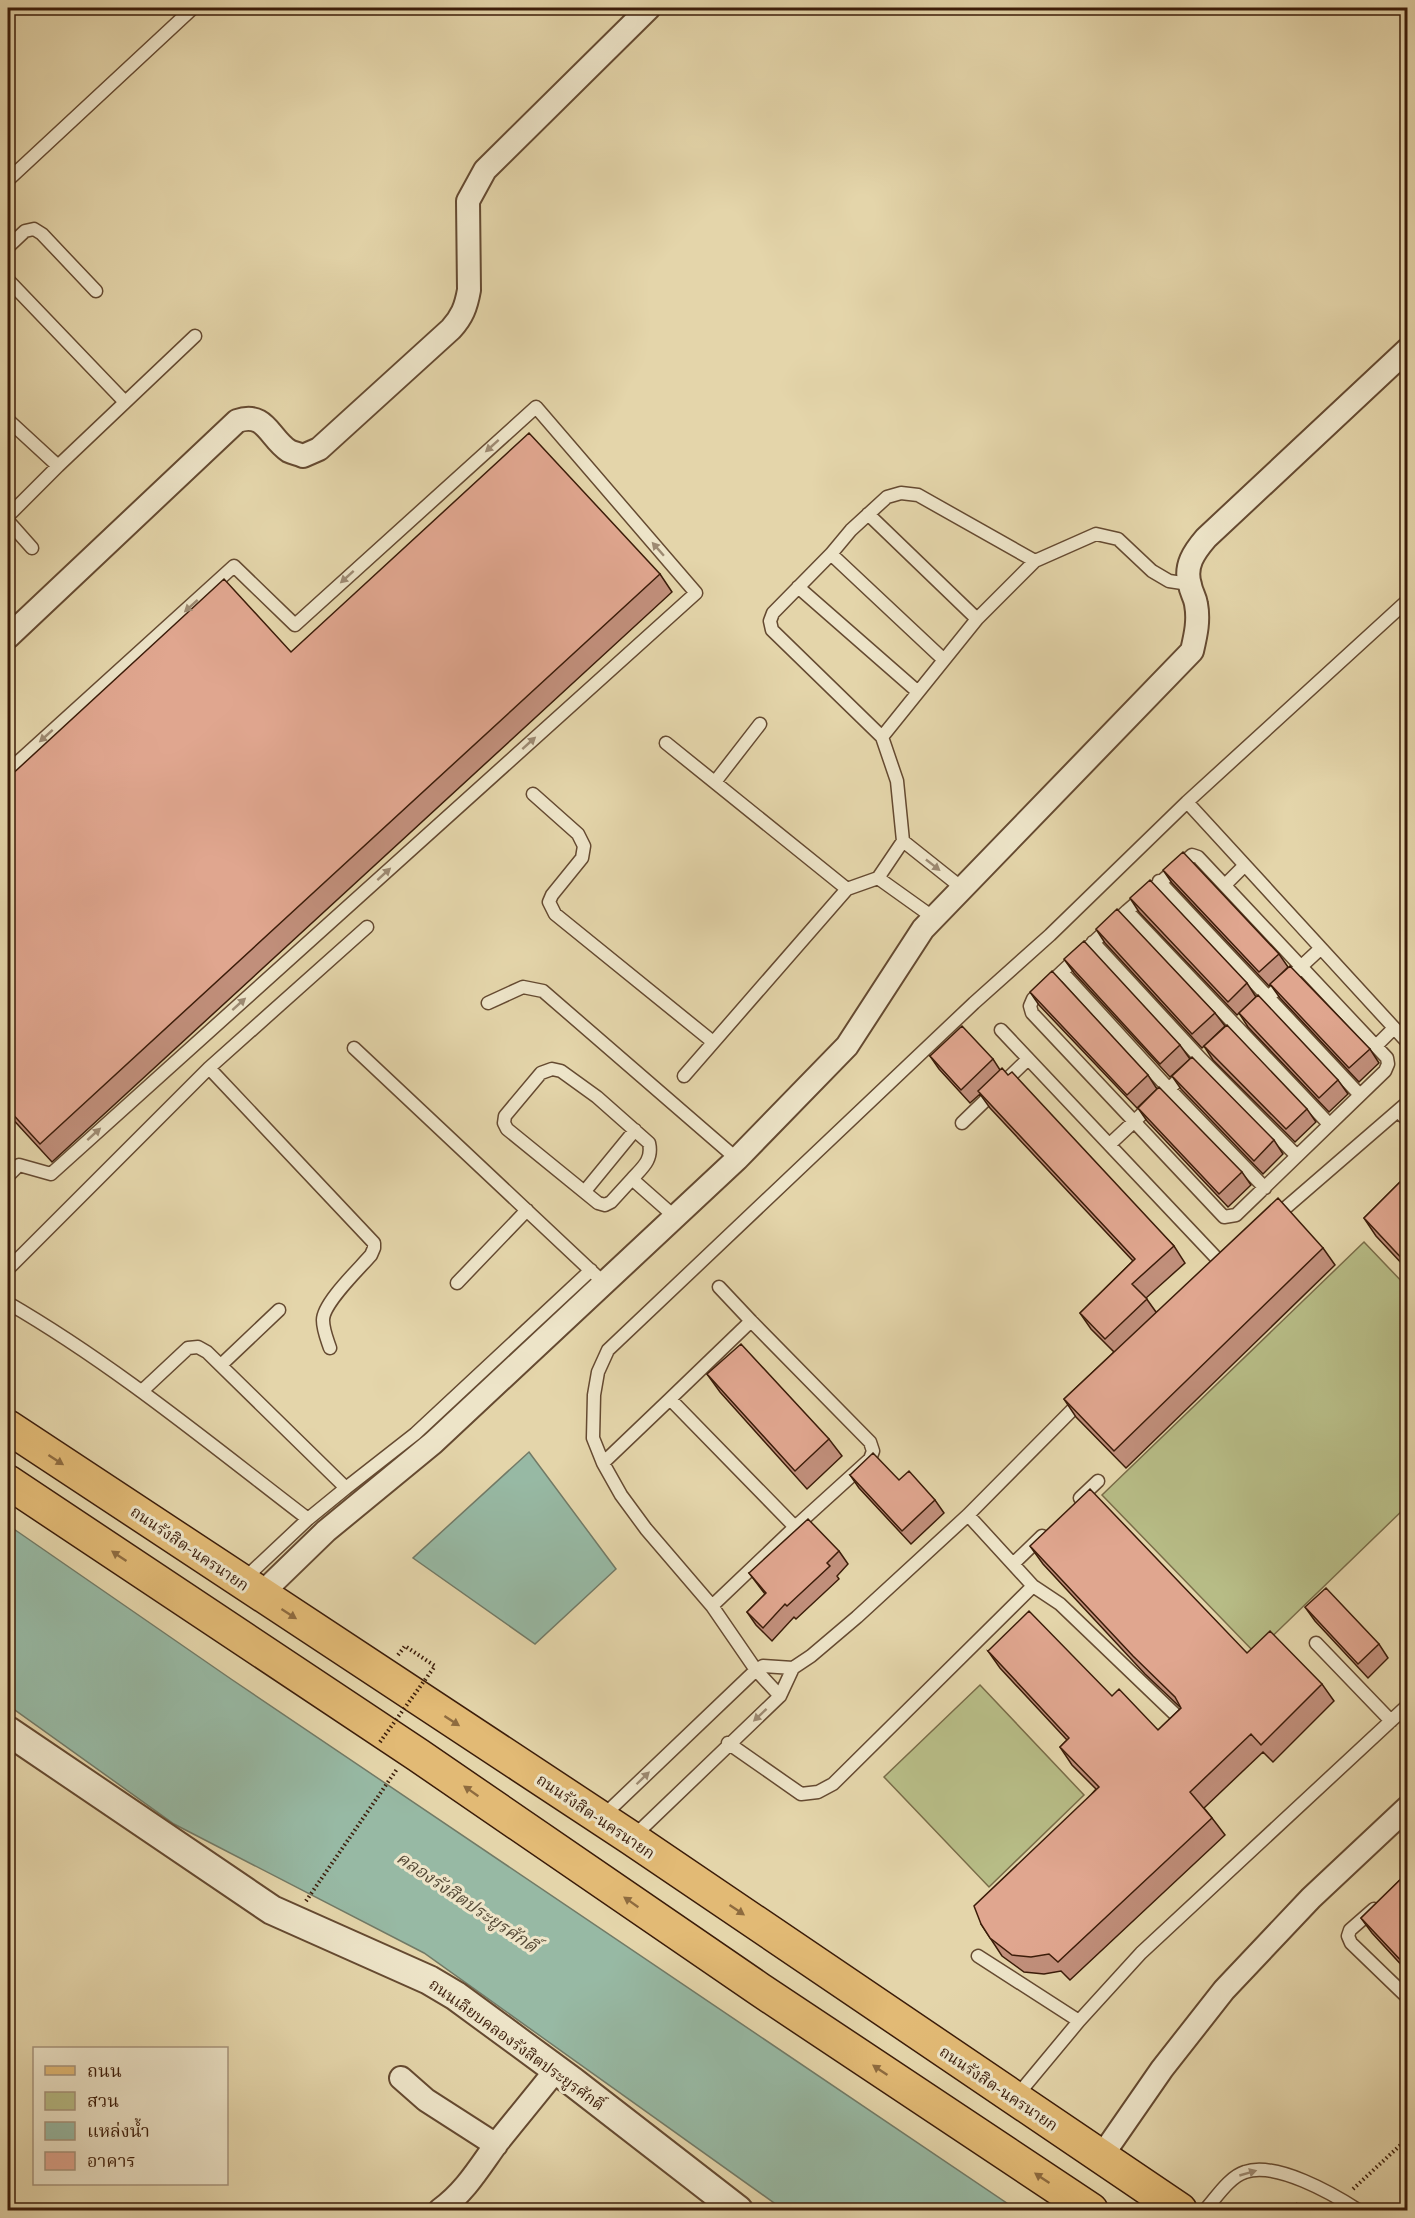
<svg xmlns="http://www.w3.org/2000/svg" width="1415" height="2218" font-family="Alegreya,'Noto Serif Thai',serif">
<rect width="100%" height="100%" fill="#e4d5aa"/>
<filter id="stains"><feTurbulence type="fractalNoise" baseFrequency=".00333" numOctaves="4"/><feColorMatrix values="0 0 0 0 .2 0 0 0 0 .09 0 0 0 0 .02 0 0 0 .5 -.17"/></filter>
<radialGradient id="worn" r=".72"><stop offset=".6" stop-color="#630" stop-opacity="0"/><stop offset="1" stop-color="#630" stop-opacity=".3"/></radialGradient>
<path fill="#b7bc86" stroke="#796c48" stroke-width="1.5" d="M 1364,1242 L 1407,1287 L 1407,1506 L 1255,1653 L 1102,1495 Z
M 980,1685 L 1084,1795 L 989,1887 L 884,1777 Z"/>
<path fill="#97b9a4" stroke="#727a66" stroke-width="1.5" d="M 529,1452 L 616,1569 L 535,1644 L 413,1558 Z
M 8,1525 L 231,1679 L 1017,2210 L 784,2210 L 424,1953 L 174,1824 L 8,1705 Z"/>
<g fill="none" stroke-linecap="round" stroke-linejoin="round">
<g stroke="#654a31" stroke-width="15">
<path id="service" d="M 8,180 L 193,8
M 8,247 L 25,231 L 34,229 L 42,234 L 96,291
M 8,280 L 125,402
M 8,420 L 58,466 L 8,516
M 58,466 L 195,336
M 868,514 L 977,619
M 8,521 L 32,548
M 831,554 L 944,660
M 798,587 L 918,692
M 882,737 L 977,619 L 1035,561
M 666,743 L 847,889 L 878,878 L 903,841 L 897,781 L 882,737 L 772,630 L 770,621 L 773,613 L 831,554 L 851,530 L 887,497 L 901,493 L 918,495 L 1035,561 L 1096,534 L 1118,539 L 1152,571 L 1169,581 L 1189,584
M 8,771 L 234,566 L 295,625 L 536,407 L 696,593 L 51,1174 L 19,1165 L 8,1176
M 715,782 L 760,724
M 533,794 L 578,834 L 584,846 L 582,858 L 552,895 L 549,902 L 555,914 L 713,1042
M 1187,802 L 1408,1043
M 903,841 L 962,888
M 1192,855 L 1198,857 L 1387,1058 L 1388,1064 L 1385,1071 L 1236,1215 L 1224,1217 L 1032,1013 L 1030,1006 L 1033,999 L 1127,911 Z
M 878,878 L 934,918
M 1159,881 L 1360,1095
M 1225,885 L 1244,866
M 1127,911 L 1329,1124
M 1093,942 L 1201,1059 L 1297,1156
M 1062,972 L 1169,1089 L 1265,1188
M 1263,1002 L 1320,949
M 488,1003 L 523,987 L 543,991 L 737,1159
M 1001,1030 L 1223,1265
M 1376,1046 L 1394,1028
M 354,1048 L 604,1283
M 209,1068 L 374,1243 L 374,1248 L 371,1255 C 359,1269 323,1303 323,1320 C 323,1330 327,1339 330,1348
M 684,1076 L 847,889
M 1398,1111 L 1408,1121
M 962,1123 L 1028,1059
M 1110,1144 L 1188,1071
M 632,1179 C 642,1168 653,1160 649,1143 L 597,1097 L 561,1071 L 552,1069 L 541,1073 L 505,1116 L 504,1123 L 507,1129 L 598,1203 L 605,1205 L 611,1202 L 632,1179 L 675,1217
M 585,1191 L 635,1130
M 1275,1217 L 1408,1102
M 8,1269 L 209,1068 L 367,927
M 457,1283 L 527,1210
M 719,1287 L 751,1321
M 8,1303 C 115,1365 210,1444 308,1519 L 242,1581
M 221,1365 L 279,1310
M 142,1391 L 188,1348 L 198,1347 L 207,1352 L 346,1488 L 308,1519
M 670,1399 L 751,1321 L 870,1442 L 873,1451 L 870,1459 L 795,1527 L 712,1606
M 603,1463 L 670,1399 L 795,1527
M 346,1488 L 415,1434 L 591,1270
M 1080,1498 L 1098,1481
M 968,1515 L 1033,1586
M 1013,1564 L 1042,1536
M 1316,1643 L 1391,1721
M 780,1696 L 756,1670 L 712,1606 L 646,1529 L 621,1495 L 603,1463 L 593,1438 L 594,1395 L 598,1372 L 608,1350 L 974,1003 L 1050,935 L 1187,802 L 1408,600
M 728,1743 L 801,1794 L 818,1792 L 833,1784 L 1033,1586 L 1060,1604 L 1181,1720
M 602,1817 L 756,1670 L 763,1666 L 793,1668
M 632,1838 L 780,1696 L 793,1668 L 811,1656 L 857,1617 L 968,1515 L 1082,1400
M 1374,1909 L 1350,1930 L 1348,1936 L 1351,1943 L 1408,1998
M 978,1956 L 1079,2021
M 1015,2098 L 1079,2021 L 1141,1953 L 1408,1705
M 1205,2210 C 1216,2198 1229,2177 1245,2172 C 1276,2161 1333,2194 1358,2210"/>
</g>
<g stroke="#654a31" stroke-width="26">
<path id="minor" d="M 8,637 L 237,421 C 266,411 269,438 289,451 C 293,453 299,454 303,456 L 319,449 L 451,329 C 462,317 466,307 469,290 L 468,201 L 485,170 L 649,8
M 260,1595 L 326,1531 L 433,1443 L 737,1159 L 847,1046 L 923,929 L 1192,651 C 1196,634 1199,620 1196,604 C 1195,597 1191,592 1190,585 C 1184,566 1194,552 1206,538 L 1408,349
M 401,2078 L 426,2100 L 496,2145
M 1101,2157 L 1162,2069 L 1224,1990 L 1311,1898 L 1408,1807
M 440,2210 C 465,2192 479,2168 497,2143 C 517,2118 537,2094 556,2070"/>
</g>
<g stroke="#654a31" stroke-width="32">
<path id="tertiary" d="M 8,1731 L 272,1910 L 429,1980 L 456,1996 L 573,2082 L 738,2210"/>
</g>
<g stroke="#3b1c09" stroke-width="36">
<path id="primary" d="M 8,1427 L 631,1838 L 1180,2210
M 8,1482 L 418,1755 L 759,1989 L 1091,2210"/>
</g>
<path stroke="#3b1c09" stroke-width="4" stroke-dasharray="1.5 3" stroke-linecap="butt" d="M 398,1655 L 405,1646 L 435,1666
M 306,1901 L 397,1769
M 1353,2189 L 1408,2138
M 1289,2210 L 1295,2204 L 1307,2210"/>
<use href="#service" stroke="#ede4c8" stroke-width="12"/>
<use href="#minor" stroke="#ede4c8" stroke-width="22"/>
<use href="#tertiary" stroke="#ede4c8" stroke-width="28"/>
<use href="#primary" stroke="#e2ba75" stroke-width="33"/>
<path stroke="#3b1c09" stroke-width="4" stroke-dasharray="1.5 3" stroke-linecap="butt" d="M 380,1742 L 435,1666"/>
</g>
<path fill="#c18f7b" stroke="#3b1c09" stroke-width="1.5" d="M 660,574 L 672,592 L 52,1162 L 8,1114 L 8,778 Z
M 1163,870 L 1279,954 L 1288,967 L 1269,986 L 1172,883 Z
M 1130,898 L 1247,983 L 1256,997 L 1237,1015 L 1139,912 Z
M 1096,929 L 1215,1013 L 1225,1026 L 1202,1048 L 1105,943 Z
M 1064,959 L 1180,1045 L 1190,1059 L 1170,1077 L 1074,973 Z
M 1270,984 L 1370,1049 L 1379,1063 L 1359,1082 L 1280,998 Z
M 1030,992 L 1148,1075 L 1157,1089 L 1137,1108 L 1039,1005 Z
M 1239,1013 L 1338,1080 L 1348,1094 L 1329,1112 L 1248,1027 Z
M 1204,1046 L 1307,1109 L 1316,1122 L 1295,1142 L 1213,1060 Z
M 930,1056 L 993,1059 L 1000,1070 L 1174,1246 L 1185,1263 L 1146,1298 L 1156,1312 L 1323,1248 L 1335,1265 L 1126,1468 L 1076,1417 L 1064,1399 L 1114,1352 L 1091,1329 L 1080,1313 L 1133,1261 L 990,1108 L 980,1094 L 970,1103 L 939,1069 Z
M 1172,1076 L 1274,1140 L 1283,1154 L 1263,1174 L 1181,1089 Z
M 1138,1108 L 1242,1172 L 1251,1185 L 1228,1207 L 1147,1121 Z
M 1407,1175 L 1407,1269 L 1376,1236 L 1364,1218 Z
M 707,1374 L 829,1439 L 842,1456 L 807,1489 L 720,1392 Z
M 850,1475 L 899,1480 L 935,1500 L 944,1513 L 911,1544 L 859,1488 Z
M 1030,1546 L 1247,1653 L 1322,1684 L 1334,1701 L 1273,1762 L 1263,1752 L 1204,1808 L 1212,1818 L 1225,1835 L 1070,1980 L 1061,1971 L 1044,1974 L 1024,1972 L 1002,1956 L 981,1924 L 1096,1789 L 1072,1765 L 1060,1747 L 1067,1740 L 1000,1668 L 988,1651 L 1112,1696 L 1158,1730 L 1181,1708 L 1145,1674 L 1043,1564 Z
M 839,1551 L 848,1564 L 837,1576 L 839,1579 L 796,1619 L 794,1617 L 772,1641 L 756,1625 L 747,1612 L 765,1594 L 749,1573 Z
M 1305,1607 L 1379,1644 L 1388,1658 L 1368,1678 L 1315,1621 Z
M 1407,1873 L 1407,1971 L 1372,1933 L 1361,1918 Z"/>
<path fill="#e0a68f" stroke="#3b1c09" stroke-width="1.5" d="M 529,433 L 660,574 L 40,1144 L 8,1109 L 8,778 L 224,579 L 291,652 Z
M 1183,852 L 1279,954 L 1259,972 L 1163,870 Z
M 1150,880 L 1247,983 L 1228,1002 L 1130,898 Z
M 1117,909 L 1215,1013 L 1192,1034 L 1096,929 Z
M 1084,941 L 1180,1045 L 1160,1064 L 1064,959 Z
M 1290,966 L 1370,1049 L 1349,1068 L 1270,984 Z
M 1052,971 L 1148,1075 L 1127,1095 L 1030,992 Z
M 1258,995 L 1338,1080 L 1319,1098 L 1239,1013 Z
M 1227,1025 L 1307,1109 L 1286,1129 L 1204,1046 Z
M 962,1026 L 993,1059 L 961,1090 L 930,1056 Z
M 1192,1057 L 1274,1140 L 1254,1161 L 1172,1076 Z
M 1002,1068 L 1008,1075 L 1012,1072 L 1174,1246 L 1132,1284 L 1147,1299 L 1105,1339 L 1080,1313 L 1135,1259 L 978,1091 Z
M 1159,1087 L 1242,1172 L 1219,1194 L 1138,1108 Z
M 1407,1175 L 1407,1264 L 1364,1218 Z
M 1278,1198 L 1323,1248 L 1114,1451 L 1064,1399 Z
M 741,1344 L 829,1439 L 795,1471 L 707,1374 Z
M 873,1453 L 899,1480 L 909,1471 L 935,1500 L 902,1531 L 850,1475 Z
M 1090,1489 L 1247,1653 L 1270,1631 L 1322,1684 L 1261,1745 L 1251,1734 L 1190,1792 L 1212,1818 L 1058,1962 L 1049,1954 L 1031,1957 L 1012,1955 L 990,1938 L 981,1924 L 974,1906 L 1099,1787 L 1060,1747 L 1069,1738 L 988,1651 L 1029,1611 L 1112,1696 L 1119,1689 L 1158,1730 L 1181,1708 L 1175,1697 L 1133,1656 L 1030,1546 Z
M 808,1519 L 839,1551 L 827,1563 L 830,1566 L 787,1606 L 785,1604 L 763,1628 L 747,1612 L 766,1593 L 749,1573 Z
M 1326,1588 L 1379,1644 L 1358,1664 L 1305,1607 Z
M 1407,1873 L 1407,1967 L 1361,1918 Z"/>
<defs><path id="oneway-solid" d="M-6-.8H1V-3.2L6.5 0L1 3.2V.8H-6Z" transform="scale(1.5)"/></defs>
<g fill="#9d8a72">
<use href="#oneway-solid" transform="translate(492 446) rotate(138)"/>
<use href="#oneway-solid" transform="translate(658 549) rotate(-131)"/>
<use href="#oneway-solid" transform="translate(347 577) rotate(138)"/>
<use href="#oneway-solid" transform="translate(191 606) rotate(138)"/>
<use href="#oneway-solid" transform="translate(46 736) rotate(138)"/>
<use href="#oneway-solid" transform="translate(529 743) rotate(-42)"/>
<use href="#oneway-solid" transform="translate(933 865) rotate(38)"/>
<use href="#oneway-solid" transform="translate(384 874) rotate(-42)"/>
<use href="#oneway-solid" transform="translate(239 1004) rotate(-42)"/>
<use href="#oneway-solid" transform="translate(94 1134) rotate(-42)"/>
<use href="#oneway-solid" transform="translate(760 1715) rotate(137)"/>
<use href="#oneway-solid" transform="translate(643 1778) rotate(-44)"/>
<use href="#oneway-solid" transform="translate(1248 2173) rotate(-16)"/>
</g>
<g fill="#8e6b3f">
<use href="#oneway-solid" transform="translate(56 1460) rotate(33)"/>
<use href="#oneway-solid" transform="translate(119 1556) rotate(-146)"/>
<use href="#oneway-solid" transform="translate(289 1614) rotate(33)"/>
<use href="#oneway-solid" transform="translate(452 1721) rotate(33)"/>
<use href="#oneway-solid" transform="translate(471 1791) rotate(-145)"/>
<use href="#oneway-solid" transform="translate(631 1902) rotate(-145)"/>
<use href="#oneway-solid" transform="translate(737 1910) rotate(34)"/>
<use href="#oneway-solid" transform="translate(880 2070) rotate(-146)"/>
<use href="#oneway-solid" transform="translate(1042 2178) rotate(-146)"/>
</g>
<g text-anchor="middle" stroke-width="6" stroke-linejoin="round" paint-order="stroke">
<g font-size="16" fill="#3b1c09" stroke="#ede4c8">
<text transform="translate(190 1548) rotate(34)" y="6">ถนนรังสิต-นครนายก</text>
<text transform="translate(596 1816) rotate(34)" y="6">ถนนรังสิต-นครนายก</text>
<text transform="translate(517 2044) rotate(36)" y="6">ถนนเลียบคลองรังสิตประยูรศักดิ์</text>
<text transform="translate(999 2088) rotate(34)" y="6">ถนนรังสิต-นครนายก</text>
</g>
<g font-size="18" font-style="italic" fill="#574b38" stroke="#ede4c8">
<text transform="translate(467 1902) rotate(34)" y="6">คลองรังสิตประยูรศักดิ์</text>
</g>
</g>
<rect width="1415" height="2218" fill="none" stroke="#e4d5aa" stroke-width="30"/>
<rect x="9" y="9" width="1397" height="2200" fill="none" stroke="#3b1c09" stroke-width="3"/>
<rect x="15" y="15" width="1385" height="2188" fill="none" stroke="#3b1c09" stroke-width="1.5"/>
<rect x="33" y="2047" width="195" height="138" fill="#ede4c8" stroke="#a6947c" stroke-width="1.5"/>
<rect x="45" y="2066" width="30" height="9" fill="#e2ba75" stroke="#a6947c" stroke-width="1.5"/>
<text x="87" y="2077" font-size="18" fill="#3b1c09">ถนน</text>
<rect x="45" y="2092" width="30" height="18" fill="#b7bc86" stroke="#a6947c" stroke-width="1.5"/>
<text x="87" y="2107" font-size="18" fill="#3b1c09">สวน</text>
<rect x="45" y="2122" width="30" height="18" fill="#97b9a4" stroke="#a6947c" stroke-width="1.5"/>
<text x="87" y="2137" font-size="18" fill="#3b1c09">แหล่งน้ำ</text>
<rect x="45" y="2152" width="30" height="18" fill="#e0a68f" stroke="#a6947c" stroke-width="1.5"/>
<text x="87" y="2167" font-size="18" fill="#3b1c09">อาคาร</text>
<rect width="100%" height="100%" filter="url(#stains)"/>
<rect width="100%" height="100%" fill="url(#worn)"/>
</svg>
